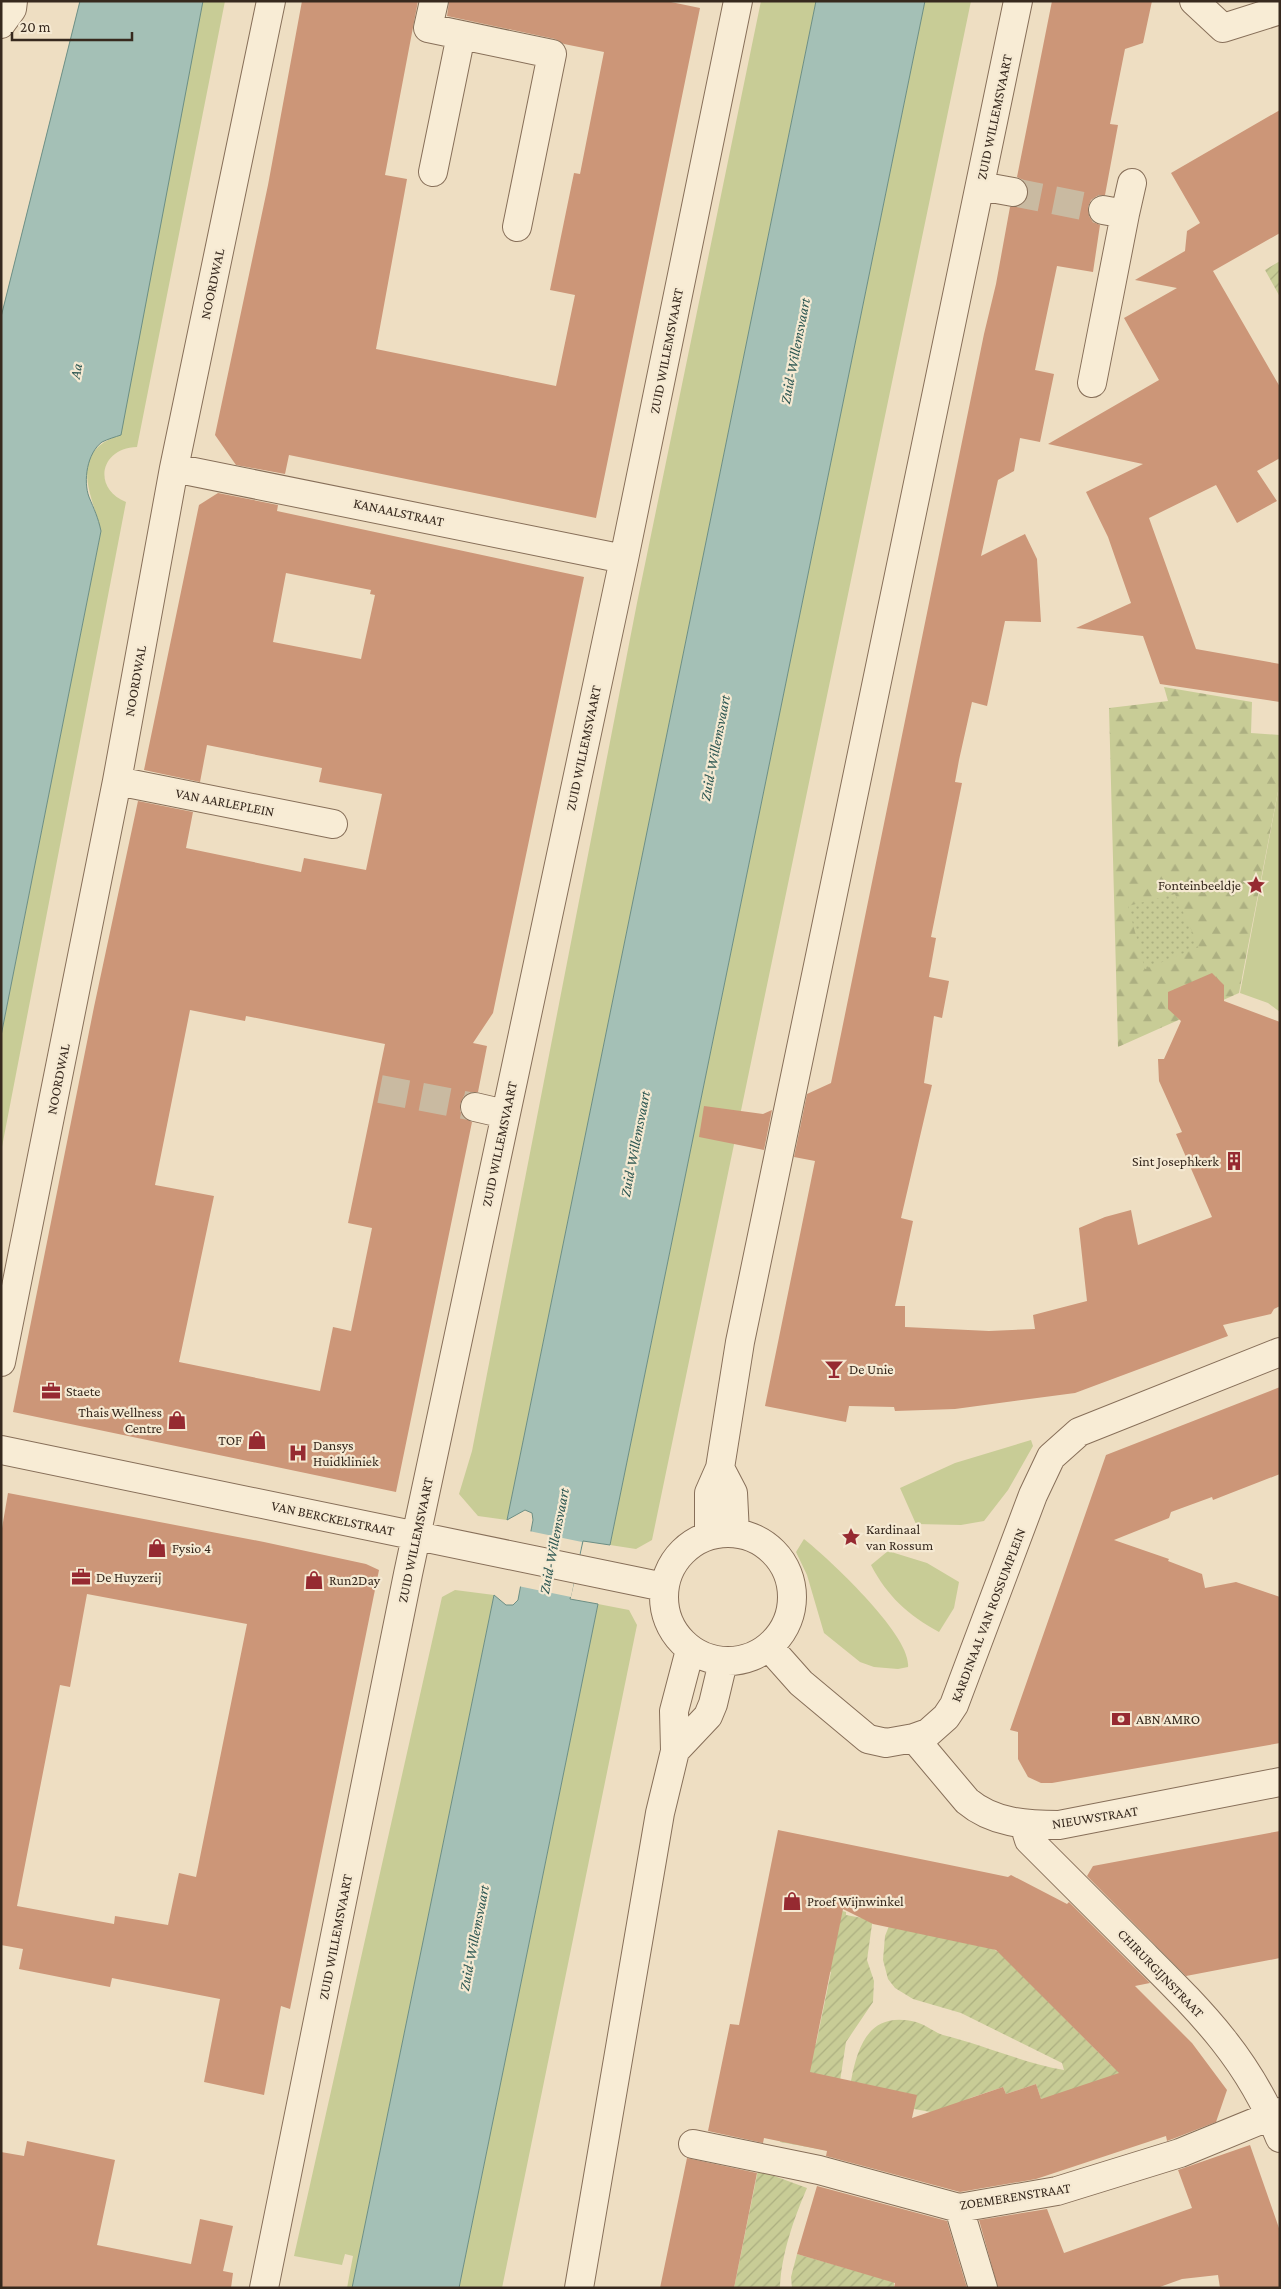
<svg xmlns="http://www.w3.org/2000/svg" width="1281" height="2289" font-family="'Crimson Pro',serif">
<defs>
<pattern id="forest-firs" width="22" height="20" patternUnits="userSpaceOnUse" patternTransform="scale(1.25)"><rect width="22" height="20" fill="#c8cc96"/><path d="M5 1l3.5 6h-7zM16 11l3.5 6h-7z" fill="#acaf81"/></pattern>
<pattern id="park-dots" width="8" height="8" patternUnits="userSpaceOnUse" patternTransform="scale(1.25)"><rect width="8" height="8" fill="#c8cc96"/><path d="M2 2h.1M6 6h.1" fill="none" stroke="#acaf81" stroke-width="1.8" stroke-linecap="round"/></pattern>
<pattern id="garden-furrows" width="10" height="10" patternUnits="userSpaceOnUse" patternTransform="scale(1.25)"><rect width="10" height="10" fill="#c8cc96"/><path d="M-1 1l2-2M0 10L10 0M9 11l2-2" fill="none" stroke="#acaf81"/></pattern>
</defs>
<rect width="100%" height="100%" fill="#eedec2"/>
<path fill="#c8cc96" d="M 203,1 L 225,1 L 137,447 C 100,448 92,488 126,502 L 1,1152 L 1,1036 L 101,531 C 94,500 69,459 110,439 Z
M 761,1 L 816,1 L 507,1520 L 478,1516 L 459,1494 L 472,1451 L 637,603 Z
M 925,1 L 971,1 L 652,1540 L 636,1549 L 610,1545 Z
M 1280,781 L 1280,1012 L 1268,1003 L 1240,993 Z
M 1031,1440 L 1033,1446 L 1008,1490 L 984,1521 L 961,1525 L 916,1524 L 900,1488 L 955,1463 Z
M 804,1539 C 829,1559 912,1636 908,1667 L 898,1669 L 874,1667 L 860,1662 L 824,1633 L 807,1575 L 796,1552 Z
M 888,1551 L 927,1563 L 959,1582 L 954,1608 L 939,1632 C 908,1615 887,1596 871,1565 Z
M 455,1590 L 494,1595 L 352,2288 L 347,2288 L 353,2256 L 345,2254 L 342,2265 L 294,2256 L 442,1597 Z
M 598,1604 L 629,1610 L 637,1625 L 502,2288 L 459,2288 Z"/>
<path fill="url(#forest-firs)" d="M 1164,687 L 1252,702 L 1251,733 L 1280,735 L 1280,781 L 1239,993 L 1118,1047 L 1109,708 L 1168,701 Z"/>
<path fill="url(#park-dots)" d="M 1175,894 L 1199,947 L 1145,969 L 1128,906 Z"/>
<path fill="url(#garden-furrows)" d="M 1280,261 L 1280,297 L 1265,270 Z
M 839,1910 L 846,1912 L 846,1915 L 862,1918 L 873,1917 L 867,1960 L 874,1981 L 873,2002 L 846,2042 L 840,2081 L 825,2150 L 780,2142 L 800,2041 L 816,2044 L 831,1972 L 827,1971 Z
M 891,1921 L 972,1938 L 1018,1962 L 1014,1967 L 1111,2065 L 1116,2061 L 1132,2077 L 1041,2099 L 1036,2084 L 1006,2094 L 1003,2087 L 970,2098 L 942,2114 L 914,2109 L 851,2081 C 858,2044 870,2011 916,2022 C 926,2025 934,2032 943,2035 C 984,2045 1023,2063 1064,2070 L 1062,2063 L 961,2013 L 913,1999 L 895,1988 L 888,1979 L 883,1960 L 885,1936 Z
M 758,2170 L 807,2188 C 794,2218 781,2255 780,2288 L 734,2288 Z
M 797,2254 L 894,2282 L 894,2288 L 792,2288 L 791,2277 Z"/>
<path fill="#a4c0b6" stroke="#6c8e84" d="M 80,1 L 203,1 L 121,435 C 115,437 108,439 102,442 C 87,453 83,481 89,497 C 94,509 98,517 101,531 L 1,1036 L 1,317 Z
M 816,1 L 925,1 L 610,1545 L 583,1541 L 570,1599 L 598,1604 L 459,2288 L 352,2288 L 494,1595 L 506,1605 L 513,1605 L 518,1600 L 533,1520 L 532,1513 L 525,1510 L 507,1520 Z"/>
<path fill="#eedec2" d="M 529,1531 L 582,1542 L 571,1597 L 518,1586 Z"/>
<path fill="#cc9678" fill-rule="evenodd" d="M 302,1 L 418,1 L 385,175 L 407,179 L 376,349 L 556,386 L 575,295 L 550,290 L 574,173 L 580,174 L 604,52 L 564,44 L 555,39 L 447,16 L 449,1 L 666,1 L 700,8 L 596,518 L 289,455 L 285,474 L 236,465 L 215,435 L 268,185 Z
M 1052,1 L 1152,1 L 1143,43 L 1125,49 L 1110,124 L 1118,125 L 1105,195 L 1097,196 L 1091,200 L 1088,207 L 1089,216 L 1093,222 L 1100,225 L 1093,272 L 1057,266 L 1035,370 L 1054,374 L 1040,442 L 1020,438 L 1014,471 L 998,480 L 981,556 L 1025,534 L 1037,559 L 1041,622 L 1005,621 L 987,706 L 972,702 L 959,760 L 955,782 L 962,783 L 931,937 L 936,938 L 929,977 L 949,981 L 942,1018 L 934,1016 L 924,1083 L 932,1085 L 901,1218 L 913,1221 L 895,1306 L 905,1306 L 905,1327 L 989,1331 L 1035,1329 L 1033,1315 L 1087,1301 L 1079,1228 L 1105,1217 L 1131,1210 L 1138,1245 L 1212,1217 L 1176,1134 L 1182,1132 L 1159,1081 L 1158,1059 L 1164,1059 L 1181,1021 L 1168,1009 L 1168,992 L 1212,973 L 1224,985 L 1224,1001 L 1280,1022 L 1280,1306 L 1274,1309 L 1271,1314 L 1223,1325 L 1228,1336 L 1075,1393 L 955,1409 L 895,1411 L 894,1407 L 849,1406 L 846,1422 L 765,1406 L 815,1161 L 794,1157 L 807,1094 L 831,1083 L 984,334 L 996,284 L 1010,207 L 1019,206 L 1025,202 L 1028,195 L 1027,186 L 1023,180 L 1017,177 Z
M 1280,110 L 1280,233 L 1213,271 L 1280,387 L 1280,458 L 1257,471 L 1277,501 L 1237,523 L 1216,485 L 1149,518 L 1196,649 L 1280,664 L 1280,702 L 1160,684 L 1143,636 L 1076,628 L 1131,603 L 1108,537 L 1086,492 L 1143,464 L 1048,444 L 1159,380 L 1124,318 L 1177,288 L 1135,280 L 1185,251 L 1187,231 L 1200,223 L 1171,173 Z
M 218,493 L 278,505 L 277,511 L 584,577 L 493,1013 L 473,1043 L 487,1046 L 478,1092 L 471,1092 L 464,1096 L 460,1104 L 460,1111 L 464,1118 L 472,1122 L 396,1492 L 13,1412 L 94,1007 L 138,801 L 193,812 L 186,848 L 301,872 L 304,858 L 366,870 L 382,794 L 319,782 L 322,768 L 207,745 L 200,782 L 144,770 L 199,505 ZM 286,573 L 371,590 L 370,594 L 375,595 L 361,659 L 273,642 ZM 190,1010 L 245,1021 L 246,1016 L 385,1044 L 348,1223 L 372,1228 L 351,1331 L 333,1327 L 320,1391 L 179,1362 L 214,1196 L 155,1185 Z
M 704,1106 L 763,1114 L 772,1110 L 764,1150 L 699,1137 Z
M 1280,1387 L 1280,1474 L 1213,1500 L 1212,1497 L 1171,1512 L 1169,1518 L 1114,1540 L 1169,1559 L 1168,1561 L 1202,1574 L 1205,1588 L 1236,1582 L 1280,1597 L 1280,1743 L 1052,1783 L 1041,1783 L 1028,1777 L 1018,1759 L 1018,1732 L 1010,1730 L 1106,1455 Z
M 8,1493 L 264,1542 L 366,1564 L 379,1570 L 290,2009 L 281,2006 L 264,2095 L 204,2082 L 220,1999 L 112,1978 L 110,1987 L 19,1969 L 23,1949 L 1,1945 L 1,1534 ZM 87,1594 L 247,1624 L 196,1877 L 179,1873 L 168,1925 L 115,1916 L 114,1924 L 17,1906 L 60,1685 L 70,1687 Z
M 778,1830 L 984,1872 L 1008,1877 L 1011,1875 L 1067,1904 L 1069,1902 L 1150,1983 L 1135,1986 L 1192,2043 L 1227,2090 L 1216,2122 L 1175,2138 L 1167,2141 L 1166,2136 L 1036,2179 L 960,2192 L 826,2156 L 827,2151 L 764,2138 L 763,2143 L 708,2131 L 730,2024 L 739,2025 ZM 843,1909 L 873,1924 L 996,1950 L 1119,2073 L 1041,2099 L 1036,2084 L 1006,2094 L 1003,2087 L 912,2118 L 917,2095 L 810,2072 Z
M 1280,1831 L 1280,1958 L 1186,1976 L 1087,1876 L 1093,1866 Z
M 27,2141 L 115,2160 L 97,2245 L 191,2264 L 200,2219 L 233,2226 L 223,2271 L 233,2273 L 231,2288 L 1,2288 L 1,2152 L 24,2156 Z
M 1250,2145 L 1280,2231 L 1280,2288 L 1220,2288 L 1218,2275 L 1182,2279 L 1157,2288 L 998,2288 L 979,2220 L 1047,2209 L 1064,2253 L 1192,2208 L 1178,2170 Z
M 687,2158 L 757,2173 L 734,2288 L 660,2288 Z
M 817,2186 L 947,2221 L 967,2288 L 894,2288 L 895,2283 L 797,2254 Z"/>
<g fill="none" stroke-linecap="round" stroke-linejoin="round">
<path stroke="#c9baa1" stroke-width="28" stroke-dasharray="28 14" stroke-linecap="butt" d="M 1013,192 L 1103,210
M 380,1089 L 475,1107"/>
<g stroke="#876f59" stroke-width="30">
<path id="minor" d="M 434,1 L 428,28 L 552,54 L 517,227
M 1194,1 L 1223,28 L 1280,10
M 1,24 L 12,9 L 13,1
M 433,172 L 461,35
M 980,186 L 1013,192
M 1125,214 L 1132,183
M 1092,383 L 1125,214 L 1103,210
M 174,468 L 624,559
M 117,781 L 333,824
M 475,1107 L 505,1114
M 1,1362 L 117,781 L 174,468 L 271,1
M 1,1450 L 664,1587
M 720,1468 L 733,1493 L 735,1533
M664 1597a64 64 0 1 1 128 0a64 64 0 1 1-128 0Z
M 709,1535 L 709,1493 L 720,1468 L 740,1342 L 1018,1
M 769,1647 L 801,1683 L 868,1739 L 886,1743 L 914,1738 L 928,1733 L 946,1717 L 954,1705 L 1033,1495 L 1051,1457 L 1079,1432 L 1280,1352
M 914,1738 L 967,1801 C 993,1823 1026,1825 1059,1825 L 1280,1782
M 675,1751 L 708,1716 L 713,1704 L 723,1662
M 1024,1824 L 1029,1840 C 1066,1877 1103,1914 1140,1951 C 1200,2011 1248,2057 1280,2138
M 693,2144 L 819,2170 L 959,2208 L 1057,2191 L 1180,2153 L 1280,2112
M 959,2208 L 983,2288
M 264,2288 L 408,1574 L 624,559 L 738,1
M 579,2288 L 660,1813 L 675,1751 L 674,1711 L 690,1650"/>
</g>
<use href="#minor" stroke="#f8ecd5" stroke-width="28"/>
</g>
<defs>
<g id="sight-bare" transform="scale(1.5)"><path d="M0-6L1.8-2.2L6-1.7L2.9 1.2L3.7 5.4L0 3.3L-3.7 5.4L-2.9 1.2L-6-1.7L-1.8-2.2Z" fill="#962a31" stroke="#f5e9d2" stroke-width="2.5" paint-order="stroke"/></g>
<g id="building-bare" transform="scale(1.5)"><path d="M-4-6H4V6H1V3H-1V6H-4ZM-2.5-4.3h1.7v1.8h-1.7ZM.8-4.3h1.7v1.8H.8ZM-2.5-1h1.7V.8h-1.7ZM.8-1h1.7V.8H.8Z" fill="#962a31" stroke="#f5e9d2" stroke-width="2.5" paint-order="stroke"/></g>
<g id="bar-bare" transform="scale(1.5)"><path d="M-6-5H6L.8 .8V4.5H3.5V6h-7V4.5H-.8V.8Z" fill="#962a31" stroke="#f5e9d2" stroke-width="2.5" paint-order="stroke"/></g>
<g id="office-bare" transform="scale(1.5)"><path d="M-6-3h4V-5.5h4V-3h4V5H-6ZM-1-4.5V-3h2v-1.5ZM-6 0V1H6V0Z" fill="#962a31" stroke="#f5e9d2" stroke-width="2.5" paint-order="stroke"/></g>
<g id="shop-bare" transform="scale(1.5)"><path d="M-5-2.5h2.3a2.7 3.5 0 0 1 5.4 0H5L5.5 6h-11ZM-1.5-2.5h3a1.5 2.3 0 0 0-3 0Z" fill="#962a31" stroke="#f5e9d2" stroke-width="2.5" paint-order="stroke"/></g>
<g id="hospital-bare" transform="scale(1.5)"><path d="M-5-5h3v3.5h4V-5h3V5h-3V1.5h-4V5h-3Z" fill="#962a31" stroke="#f5e9d2" stroke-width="2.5" paint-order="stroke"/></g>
<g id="bank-bare" transform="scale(1.5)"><path d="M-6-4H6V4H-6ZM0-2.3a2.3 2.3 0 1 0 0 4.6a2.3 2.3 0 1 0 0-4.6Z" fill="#962a31" stroke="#f5e9d2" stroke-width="2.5" paint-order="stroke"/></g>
</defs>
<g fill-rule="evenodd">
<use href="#sight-bare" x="1256" y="885"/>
<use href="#building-bare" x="1234" y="1161"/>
<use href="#bar-bare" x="834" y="1369"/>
<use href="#office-bare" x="51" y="1391"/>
<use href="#shop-bare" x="177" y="1420"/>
<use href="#shop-bare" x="257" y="1440"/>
<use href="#hospital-bare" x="298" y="1453"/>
<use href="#sight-bare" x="851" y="1537"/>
<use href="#shop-bare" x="157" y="1548"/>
<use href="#office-bare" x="81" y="1577"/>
<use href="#shop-bare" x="314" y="1580"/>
<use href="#bank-bare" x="1121" y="1719"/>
<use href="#shop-bare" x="792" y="1901"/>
</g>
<g text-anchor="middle" stroke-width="4.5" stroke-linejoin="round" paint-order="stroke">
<g font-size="14" fill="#37291e" stroke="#f5e9d2">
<text transform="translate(994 117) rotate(-78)" y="5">ZUID WILLEMSVAART</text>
<text transform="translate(212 284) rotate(-78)" y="5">NOORDWAL</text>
<text transform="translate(666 351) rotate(-79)" y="5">ZUID WILLEMSVAART</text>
<text transform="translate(399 512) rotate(12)" y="5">KANAALSTRAAT</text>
<text transform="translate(135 681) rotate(-80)" y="5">NOORDWAL</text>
<text transform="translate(583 748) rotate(-78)" y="5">ZUID WILLEMSVAART</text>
<text transform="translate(225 802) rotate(11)" y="5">VAN AARLEPLEIN</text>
<text transform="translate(58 1079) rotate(-79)" y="5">NOORDWAL</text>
<text transform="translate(499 1144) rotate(-78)" y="5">ZUID WILLEMSVAART</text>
<text transform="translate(333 1518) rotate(12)" y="5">VAN BERCKELSTRAAT</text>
<text transform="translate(415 1540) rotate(-78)" y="5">ZUID WILLEMSVAART</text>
<text transform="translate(988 1615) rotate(-69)" y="5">KARDINAAL VAN ROSSUMPLEIN</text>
<text transform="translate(1095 1817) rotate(-9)" y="5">NIEUWSTRAAT</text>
<text transform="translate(335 1937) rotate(-79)" y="5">ZUID WILLEMSVAART</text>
<text transform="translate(1161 1973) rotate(46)" y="5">CHIRURGIJNSTRAAT</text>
<text transform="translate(1015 2196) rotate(-9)" y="5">ZOEMERENSTRAAT</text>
</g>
<g font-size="14" fill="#37291e" stroke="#f5e9d2" text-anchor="start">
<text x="1241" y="890" text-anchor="end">Fonteinbeeldje</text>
<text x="1219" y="1166" text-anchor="end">Sint Josephkerk</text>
<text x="849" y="1374">De Unie</text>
<text x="66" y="1396">Staete</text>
<text x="162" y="1417" text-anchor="end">Thais Wellness<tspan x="162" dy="16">Centre</tspan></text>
<text x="242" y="1445" text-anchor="end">TOF</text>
<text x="313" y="1450">Dansys<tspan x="313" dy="16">Huidkliniek</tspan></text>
<text x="866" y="1534">Kardinaal<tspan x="866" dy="16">van Rossum</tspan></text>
<text x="172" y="1553">Fysio 4</text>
<text x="96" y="1582">De Huyzerij</text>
<text x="329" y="1585">Run2Day</text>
<text x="1136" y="1724">ABN AMRO</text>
<text x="807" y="1906">Proef Wijnwinkel</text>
</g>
<g font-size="15" font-style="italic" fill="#2d5752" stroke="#f5e9d2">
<text transform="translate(795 351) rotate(-79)" y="5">Zuid-Willemsvaart</text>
<text transform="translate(76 371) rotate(-79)" y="5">Aa</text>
<text transform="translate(715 748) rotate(-79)" y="5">Zuid-Willemsvaart</text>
<text transform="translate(635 1144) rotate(-79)" y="5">Zuid-Willemsvaart</text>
<text transform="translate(554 1541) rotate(-79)" y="5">Zuid-Willemsvaart</text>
<text transform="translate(474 1938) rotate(-79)" y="5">Zuid-Willemsvaart</text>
</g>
</g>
<rect width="1281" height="2289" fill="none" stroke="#37291e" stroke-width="5"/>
<path d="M12 32v8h120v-8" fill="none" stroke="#37291e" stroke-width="2.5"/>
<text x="20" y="32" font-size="15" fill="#37291e" stroke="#f5e9d2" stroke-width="4" paint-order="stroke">20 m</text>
</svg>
